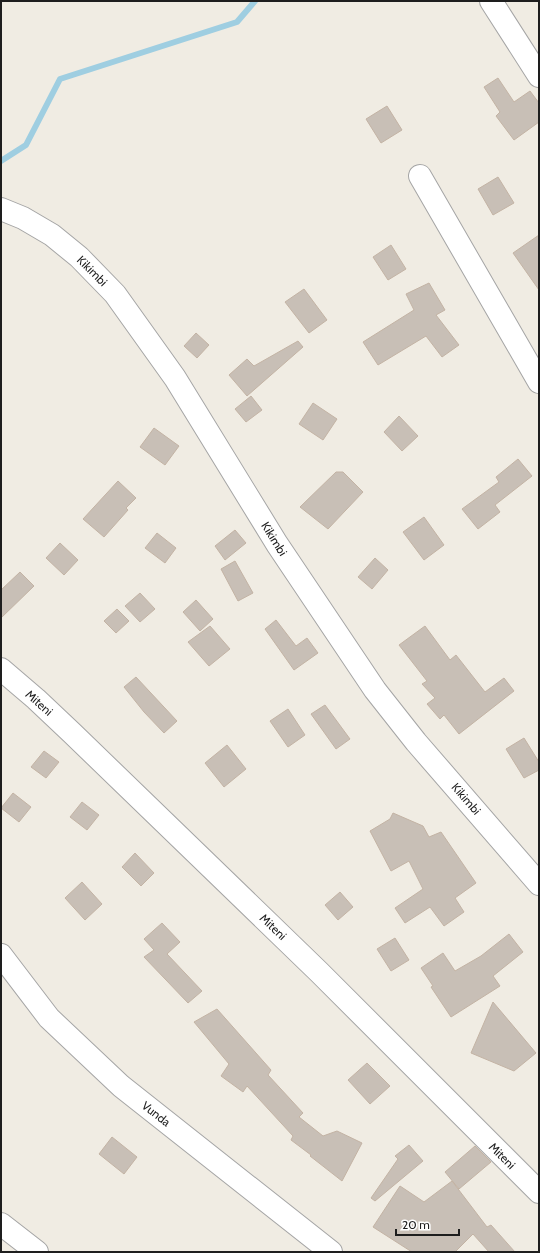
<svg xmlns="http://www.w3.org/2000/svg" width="540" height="1253" font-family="Cabin,sans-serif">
<rect width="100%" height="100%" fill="#f0ece3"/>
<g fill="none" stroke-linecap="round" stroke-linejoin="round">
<path stroke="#9fcee1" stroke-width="6" d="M 1,161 L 26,145 L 60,79 L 237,22 L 255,1"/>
</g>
<path fill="#c8bfb6" stroke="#c3b3a4" d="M 498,78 L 514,102 L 530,91 L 539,103 L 539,122 L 514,140 L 496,116 L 500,112 L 484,87 Z
M 387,106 L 402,130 L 381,143 L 366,119 Z
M 498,177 L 514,203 L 493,215 L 478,189 Z
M 539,235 L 539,290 L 513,253 Z
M 391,245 L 406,269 L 388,280 L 373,257 Z
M 429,283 L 445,310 L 436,315 L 459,345 L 442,357 L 426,336 L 378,365 L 363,342 L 414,310 L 406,294 Z
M 304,289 L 327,320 L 309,333 L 285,302 Z
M 196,333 L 209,345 L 197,358 L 184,346 Z
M 298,341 L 303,347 L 247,396 L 229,375 L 247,359 L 254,366 Z
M 251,396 L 262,410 L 246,422 L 235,409 Z
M 313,403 L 337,419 L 323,440 L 299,424 Z
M 399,416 L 418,436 L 402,451 L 384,432 Z
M 154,428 L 179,446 L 165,465 L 140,447 Z
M 518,459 L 532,476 L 495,505 L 500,512 L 478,529 L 462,509 L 499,482 L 496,477 Z
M 336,472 L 343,472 L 363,492 L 328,529 L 300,507 Z
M 118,481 L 136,498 L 126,508 L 128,510 L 104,537 L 83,519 Z
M 424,517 L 444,545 L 424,560 L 403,532 Z
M 235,530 L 246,543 L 225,560 L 215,546 Z
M 157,533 L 176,548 L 165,563 L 145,548 Z
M 60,543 L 78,560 L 64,575 L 46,558 Z
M 375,558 L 388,570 L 372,589 L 358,577 Z
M 235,561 L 253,593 L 238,601 L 221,569 Z
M 20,572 L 34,586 L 1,618 L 1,590 Z
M 140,593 L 155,609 L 140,622 L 125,606 Z
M 196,600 L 213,619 L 200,631 L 183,612 Z
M 117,609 L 129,621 L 116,633 L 104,621 Z
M 276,620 L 296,646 L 307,638 L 318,653 L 294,670 L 265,629 Z
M 210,626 L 230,649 L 209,666 L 188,642 Z
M 425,626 L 450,660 L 456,655 L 485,692 L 504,678 L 514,691 L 459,734 L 444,715 L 440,719 L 427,704 L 435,698 L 422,684 L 427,681 L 399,645 Z
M 136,677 L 177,721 L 164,733 L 144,712 L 124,687 Z
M 325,705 L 350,739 L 336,749 L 311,714 Z
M 288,709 L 305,735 L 288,747 L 270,721 Z
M 524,738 L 539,762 L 539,770 L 524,778 L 506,749 Z
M 227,745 L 246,769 L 224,787 L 205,763 Z
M 44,751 L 59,762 L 46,778 L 31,767 Z
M 13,793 L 31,807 L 19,822 L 1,808 Z
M 82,802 L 99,815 L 87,830 L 70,817 Z
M 393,813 L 423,826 L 429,837 L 441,832 L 476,883 L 455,898 L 464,912 L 444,926 L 430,907 L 405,923 L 395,908 L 423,889 L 409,861 L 391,871 L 370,831 L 390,819 Z
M 135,853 L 154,873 L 141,886 L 122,867 Z
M 82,882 L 102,904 L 85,920 L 65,898 Z
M 340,892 L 353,907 L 338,920 L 325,905 Z
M 162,923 L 180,942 L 167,954 L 202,991 L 188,1003 L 144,957 L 154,950 L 144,939 Z
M 509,934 L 523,952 L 493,976 L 500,986 L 451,1017 L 431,987 L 433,986 L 421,968 L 443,953 L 455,971 L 481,956 Z
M 395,938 L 409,960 L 391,971 L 377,949 Z
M 493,1002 L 536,1053 L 514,1071 L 471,1053 Z
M 217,1009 L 271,1070 L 268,1075 L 303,1113 L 299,1117 L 323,1136 L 337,1131 L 362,1143 L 342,1181 L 310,1156 L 311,1155 L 291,1140 L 293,1136 L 247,1086 L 243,1092 L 221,1076 L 229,1064 L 194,1022 Z
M 367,1063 L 390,1086 L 370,1104 L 348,1080 Z
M 112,1137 L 137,1157 L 124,1174 L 99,1154 Z
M 409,1145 L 423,1161 L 375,1201 L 371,1198 L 398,1159 L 395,1156 Z
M 475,1146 L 491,1162 L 459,1189 L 445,1172 Z
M 452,1181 L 487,1227 L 491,1225 L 515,1252 L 489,1252 L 473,1234 L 455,1252 L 412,1252 L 373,1227 L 400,1186 L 424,1202 Z"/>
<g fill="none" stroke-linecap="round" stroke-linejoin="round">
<g stroke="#a5a5a5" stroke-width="24">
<path id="minor" d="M 491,1 L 539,76
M 420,176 L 539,382
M 1,209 L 23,218 L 52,235 L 79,257 L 115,294 L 175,378 L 277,544 L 375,690 L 416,742 L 539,884
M 1,669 L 36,699 L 72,733 L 319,972 L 539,1192
M 1,955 L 49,1018 L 121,1086 L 331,1252
M 1,1224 L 37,1252"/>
</g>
<use href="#minor" stroke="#fff" stroke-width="22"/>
</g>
<g text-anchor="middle" stroke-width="3" stroke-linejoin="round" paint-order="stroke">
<g font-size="12" fill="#1e1e1e" stroke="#fff">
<text transform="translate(92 271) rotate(45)" y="4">Kikimbi</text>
<text transform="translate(274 539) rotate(58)" y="4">Kikimbi</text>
<text transform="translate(39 703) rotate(42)" y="4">Miteni</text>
<text transform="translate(466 799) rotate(49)" y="4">Kikimbi</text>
<text transform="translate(273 927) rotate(44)" y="4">Miteni</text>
<text transform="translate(156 1114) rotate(38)" y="4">Vunda</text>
<text transform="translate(502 1156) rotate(45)" y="4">Miteni</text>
</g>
</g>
<rect width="540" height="1253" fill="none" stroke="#1e1e1e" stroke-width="4"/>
<path d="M396 1229v6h63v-6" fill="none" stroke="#1e1e1e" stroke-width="2"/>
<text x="402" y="1229" font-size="12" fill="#1e1e1e" stroke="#ffffff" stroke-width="3" paint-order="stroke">20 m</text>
</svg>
